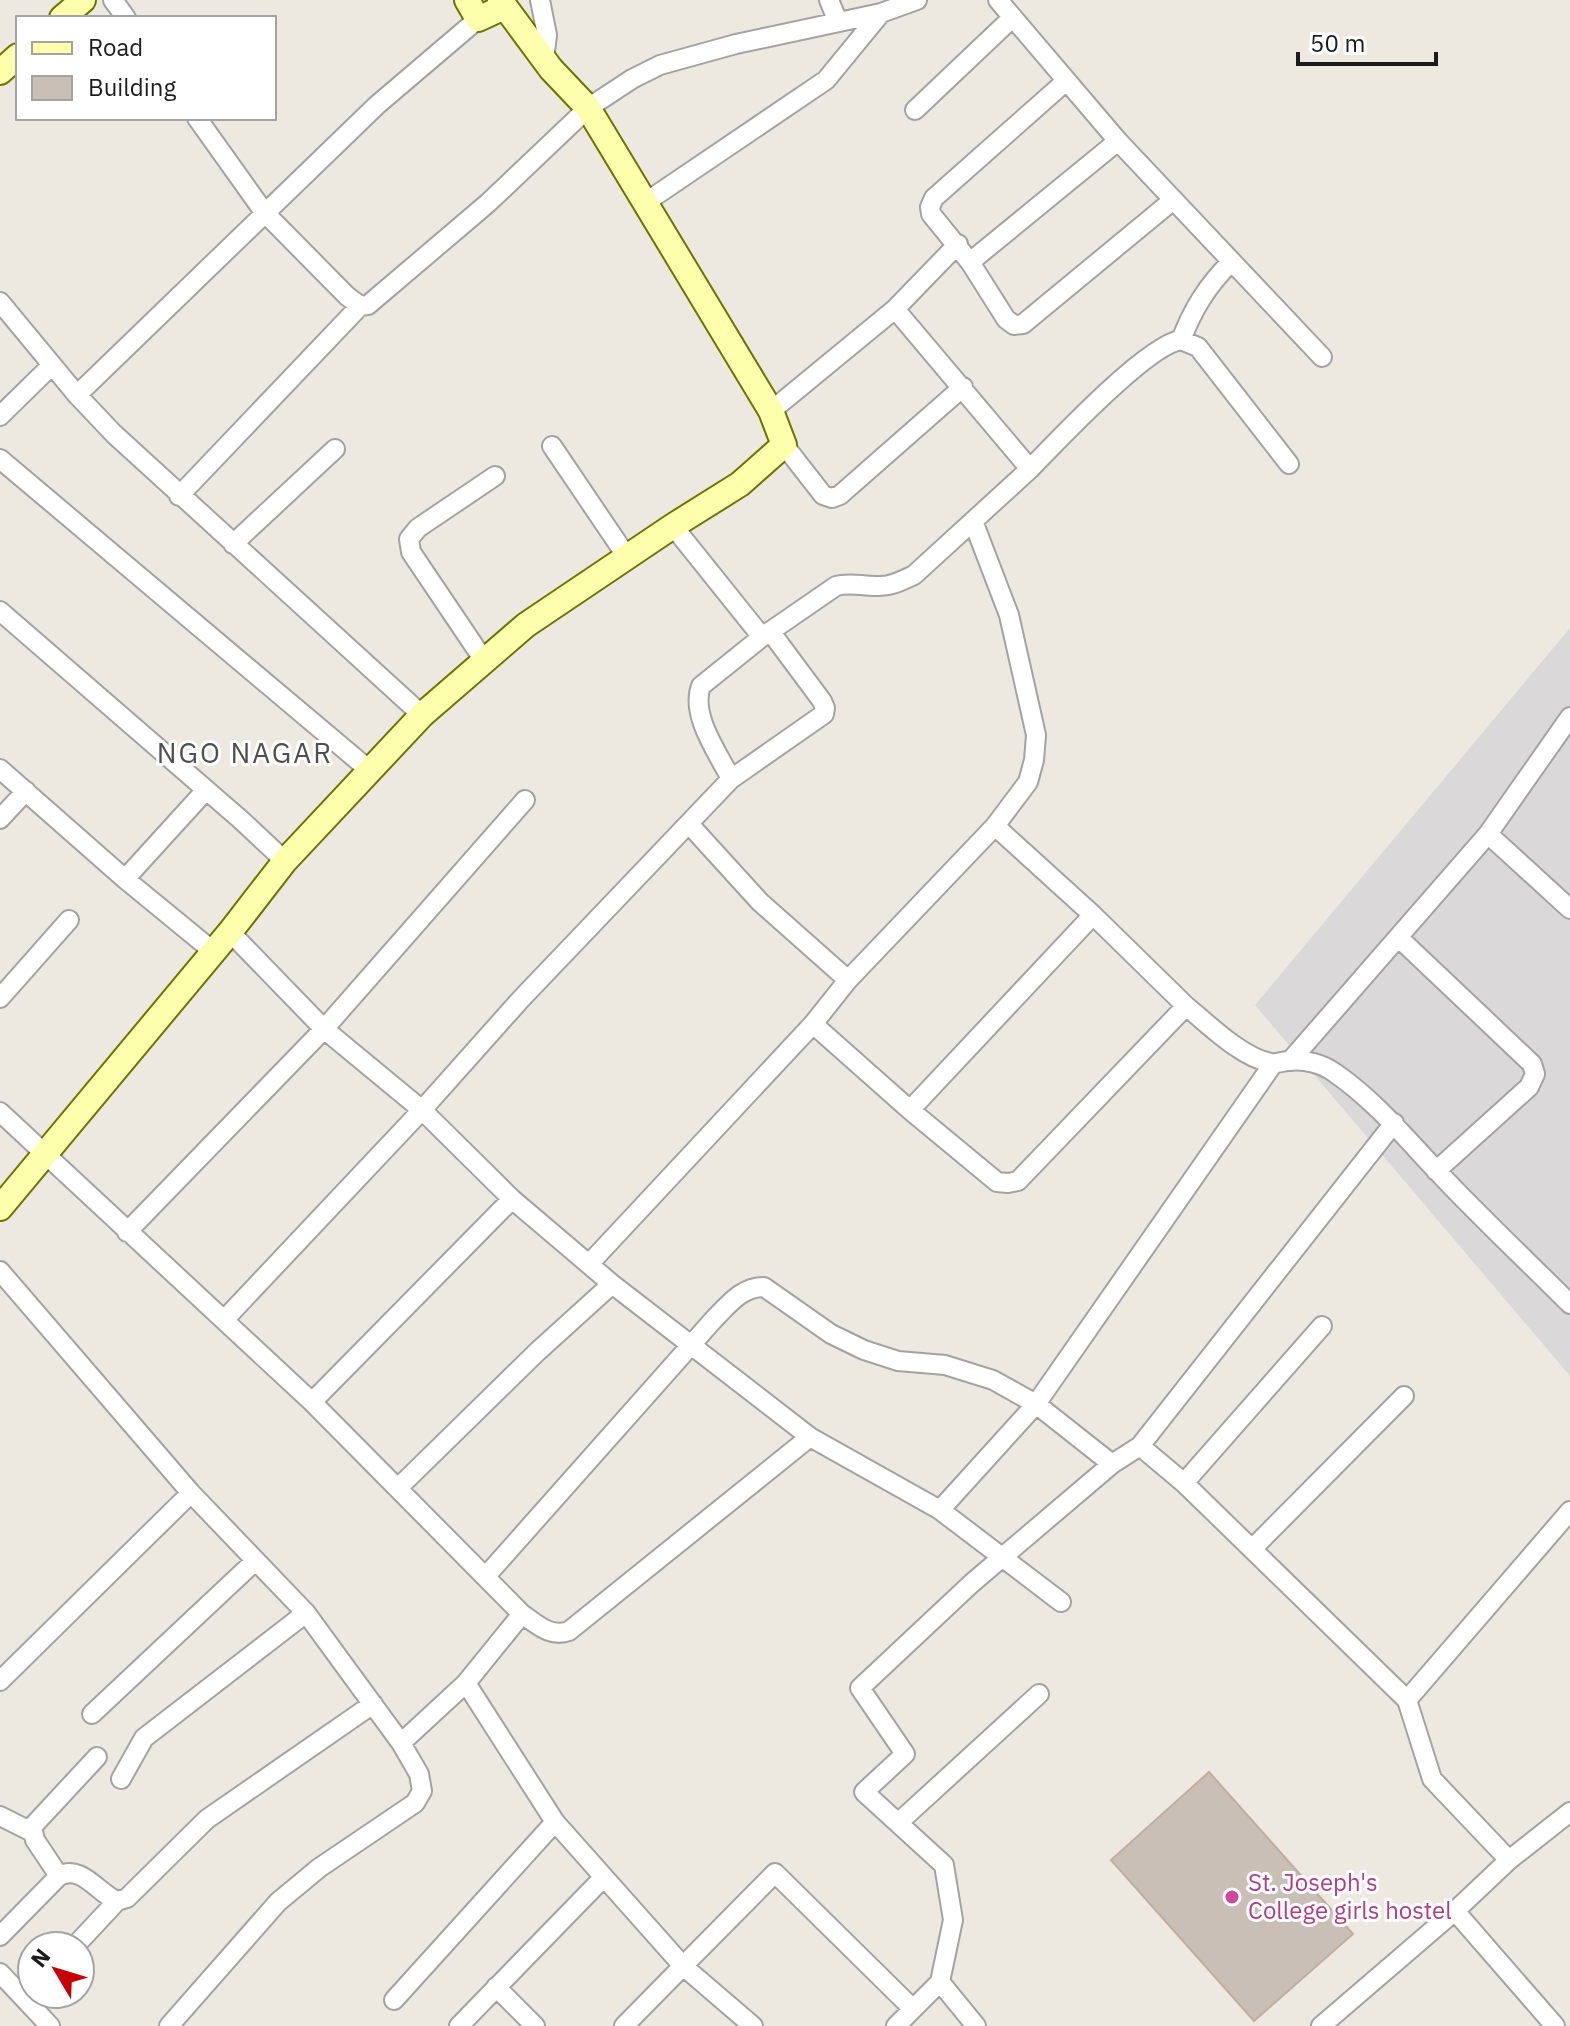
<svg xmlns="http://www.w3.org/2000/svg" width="1570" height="2026" font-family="'IBM Plex Sans',sans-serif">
<rect width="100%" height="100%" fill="#eee9e0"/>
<path fill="#dad8d8" d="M 1570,628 L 1570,1376 L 1255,1005 Z"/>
<path fill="#cabfb6" stroke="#c1aea1" stroke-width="2" d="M 1209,1772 L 1353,1934 L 1254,2021 L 1111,1860 Z"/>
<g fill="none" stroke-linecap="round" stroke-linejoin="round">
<g stroke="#a3a3a3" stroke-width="22">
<path id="street" d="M 113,0 L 126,18
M 540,0 L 547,35 L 544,60
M 829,0 L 838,22
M 998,0 L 1118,141 L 1322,357
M 1065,82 L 934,198 L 930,207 L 931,214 L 970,262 L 1006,319 L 1014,325 L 1023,324 L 1172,201
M 915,110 L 1012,18
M 197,118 L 264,212 L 347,296 L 360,306 L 368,305 L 488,203 L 588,108 L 632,79 L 660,65 L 736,44 L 881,13 L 917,0
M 646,202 L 826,80 L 881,13
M 958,244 L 895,309 L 1030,469 C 1057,441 1147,345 1181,340 L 1198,347 L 1289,464
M 970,262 L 1118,141
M 0,302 L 77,395 L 114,434 L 422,715
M 1181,340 C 1193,309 1207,286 1231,262
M 77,395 L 377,105 L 478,19
M 771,411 L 895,309
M 0,416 L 52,365
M 784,445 L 823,495 L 832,498 L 840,495 L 963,387
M 552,446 L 627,557
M 0,459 L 368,769
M 179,496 L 360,306
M 673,526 L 762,637 L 701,686 C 690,715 718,753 731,779
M 233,544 L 335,449
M 0,611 L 240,819 L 285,861
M 762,637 L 836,586 C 850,582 861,586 876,586 C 890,587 901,581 914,575 L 1030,469
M 483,659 L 411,552 L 409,539 L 418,528 L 495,476
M 0,769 L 125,879 L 214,952
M 0,819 L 26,791
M 689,824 L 760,902 L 848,980
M 995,826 L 1093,915 L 1186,1006
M 1488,834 L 1570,909
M 125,879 L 206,790
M 230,932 L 324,1029 L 422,1110 L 512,1199 L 612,1284 L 810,1437 L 940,1510 L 1061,1602
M 1399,938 L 1532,1064 L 1535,1074 L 1529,1087 L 1436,1171
M 0,998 L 69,920
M 813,1024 L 910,1110 L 997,1182 L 1008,1183 L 1018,1181 L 1186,1006 C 1208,1024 1242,1058 1271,1063 C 1277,1064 1283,1061 1289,1061 C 1305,1059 1323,1064 1335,1073 C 1374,1100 1404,1136 1436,1170 C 1479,1216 1525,1259 1570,1304
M 1291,1060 L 1488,834 L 1570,717
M 910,1110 L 1093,915
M 0,1112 L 312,1402 L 522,1614 C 537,1624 550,1638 569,1631 L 810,1437
M 127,1232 L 324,1029 L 525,800
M 589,1264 L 813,1024 L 848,980 L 995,826 L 1028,782 L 1034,760 L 1036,735 L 1009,615 L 973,521
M 0,1271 L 191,1493 L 306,1613 L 401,1743 L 419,1774 L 422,1791 L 415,1803 L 319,1868 L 278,1902 L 169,2026
M 224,1320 L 422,1110 L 521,999 L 731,779 L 824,714 L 825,708 L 822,701 L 770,631
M 312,1402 L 512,1199
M 1140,1446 L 1184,1483 L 1407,1700 L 1432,1779 L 1509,1860
M 1112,1464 L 1140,1446 L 1394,1123
M 1184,1483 L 1322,1326
M 398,1488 L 537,1352 L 612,1284
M 940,1510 L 1036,1404 L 1273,1064
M 1252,1549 L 1404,1396
M 486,1576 L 715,1318 C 730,1303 742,1287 764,1287 L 831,1334 L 864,1350 L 898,1361 L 945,1365 L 993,1380 L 1036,1404 L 1112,1464 L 972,1583 L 860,1688 L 905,1754 L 864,1792 L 944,1865 L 953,1920 L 940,1982 L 896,2026
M 0,1681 L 191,1493
M 466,1683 L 555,1822 L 683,1966 L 624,2026
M 1407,1700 L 1570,1511
M 92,1714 L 255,1561
M 401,1743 L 466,1683 L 522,1614
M 121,1779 L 144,1738 L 306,1613
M 0,1816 L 32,1832
M 898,1823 L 1039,1694
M 59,1876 L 35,1840 L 32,1827 L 97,1757
M 1455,1911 L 1555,2026
M 0,1936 L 59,1876 C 81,1864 97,1892 117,1901 L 127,1898 L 207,1819 L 373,1704
M 75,1946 L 117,1901
M 0,1973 L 50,2026
M 940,1982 L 976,2026
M 496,1987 L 535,2026
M 394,2000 L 555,1822
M 459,2026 L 603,1878
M 753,2026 L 683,1966 L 775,1873 L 913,2009
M 1321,2026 L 1455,1911 L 1509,1860 L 1570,1812"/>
</g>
<g stroke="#6c7500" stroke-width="28">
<path id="secondary" d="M 467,0 L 478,19 L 504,7
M 62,18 L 83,0
M 0,72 L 18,56
M 0,1208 L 230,932 L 285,861 L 422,715 L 526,625 L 673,526 L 740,484 L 784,445 L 771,411 L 588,108 L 551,69 L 500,0"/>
</g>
<use href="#street" stroke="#fff" stroke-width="18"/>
<use href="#secondary" stroke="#fdffad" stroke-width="24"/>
</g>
<circle fill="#d1479c" stroke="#fff" stroke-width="3" cx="1232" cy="1897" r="8"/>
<g text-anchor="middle" stroke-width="6" stroke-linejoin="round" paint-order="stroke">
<g font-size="24" fill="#b23c85" stroke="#fff" text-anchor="start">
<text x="1248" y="1891">St. Joseph's<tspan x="1248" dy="28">College girls hostel</tspan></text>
</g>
<g font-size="28" letter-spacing="2" fill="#4f4f4f" stroke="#fff">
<text x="245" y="763">NGO NAGAR</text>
</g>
</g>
<rect x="16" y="16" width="260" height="104" fill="#ffffff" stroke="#a4a4a4" stroke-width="2"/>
<rect x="32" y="42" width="40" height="12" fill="#fdffad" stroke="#a4a4a4" stroke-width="2"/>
<text x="88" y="56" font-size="24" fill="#1c1c1c">Road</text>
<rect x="32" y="76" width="40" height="24" fill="#cabfb6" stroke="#a4a4a4" stroke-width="2"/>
<text x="88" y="96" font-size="24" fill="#1c1c1c">Building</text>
<g transform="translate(56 1970) rotate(308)"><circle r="38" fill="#ffffff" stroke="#a4a4a4" stroke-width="2"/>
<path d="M0-6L14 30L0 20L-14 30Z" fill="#c70006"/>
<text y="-12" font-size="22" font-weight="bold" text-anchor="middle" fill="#1c1c1c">N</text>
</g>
<path d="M1298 52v12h138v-12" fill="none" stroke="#1c1c1c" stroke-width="4"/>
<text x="1310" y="52" font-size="24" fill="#1c1c1c" stroke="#ffffff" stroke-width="6" paint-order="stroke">50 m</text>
</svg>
